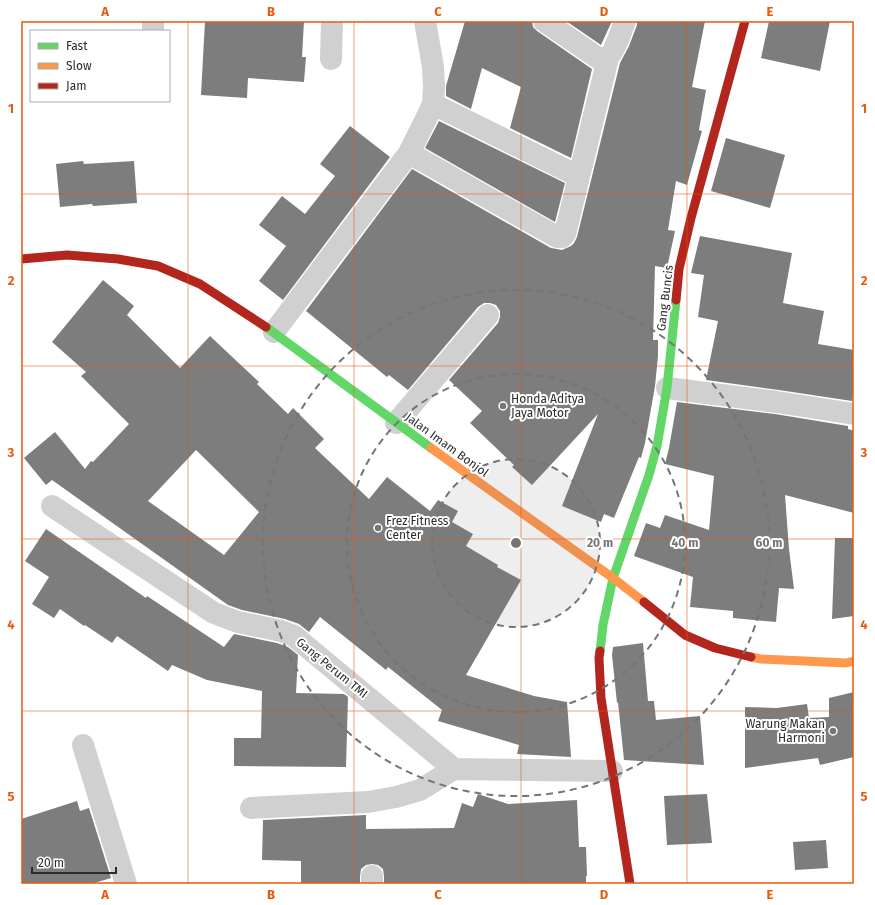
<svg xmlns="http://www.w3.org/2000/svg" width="875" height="905" font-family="'Fira Sans',sans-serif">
<rect width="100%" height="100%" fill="#fff"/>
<path fill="#7d7d7d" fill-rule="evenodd" d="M 205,21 L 304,21 L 302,57 L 306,57 L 304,82 L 248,78 L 247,98 L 201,95 Z
M 465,21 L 532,21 L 533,27 L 537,31 L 592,69 L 571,158 L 510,128 L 521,87 L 482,68 L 471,109 L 446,96 L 446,86 Z
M 566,21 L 612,21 L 601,45 Z
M 637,21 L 705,21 L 692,87 L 706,90 L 699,130 L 702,131 L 687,185 L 676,181 L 668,230 L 675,231 L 667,268 L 655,266 L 653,340 L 658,340 L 658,356 L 655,386 L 645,443 L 641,458 L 639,457 L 614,518 L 604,514 L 601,522 L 562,506 L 598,414 L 532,485 L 512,467 L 514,465 L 470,423 L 482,411 L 449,380 L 498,323 L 500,317 L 500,311 L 496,305 L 490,303 L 484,303 L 478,307 L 408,390 L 389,375 L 387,377 L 306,311 L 412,169 L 551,248 L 557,249 L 562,250 L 571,246 L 574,243 L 577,237 L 620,63 L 629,46 L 637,25 Z
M 769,21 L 830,21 L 820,71 L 761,58 Z
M 439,121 L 565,183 L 555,222 L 425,148 Z
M 350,126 L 390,157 L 283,300 L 259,281 L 286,246 L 259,225 L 282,196 L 305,214 L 335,176 L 320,164 Z
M 726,138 L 785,155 L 770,208 L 711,191 Z
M 83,161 L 84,164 L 134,161 L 137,203 L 93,206 L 92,204 L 60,207 L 56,164 Z
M 700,236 L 792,253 L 783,303 L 824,311 L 818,344 L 854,350 L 854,387 L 852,401 L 779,390 L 706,380 L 718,321 L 698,317 L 704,275 L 691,273 Z
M 103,280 L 134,306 L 127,315 L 180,368 L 210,336 L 259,382 L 257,384 L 288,414 L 293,408 L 324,439 L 315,448 L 369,499 L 387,477 L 430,511 L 438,500 L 458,511 L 452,522 L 473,534 L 466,546 L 498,565 L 497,567 L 521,580 L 466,675 L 534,696 L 567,702 L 571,757 L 517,754 L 519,745 L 438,721 L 442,710 L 388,667 L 386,670 L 320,617 L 309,632 L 299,624 L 285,619 L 242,610 L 228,605 L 52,480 L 46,485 L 24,458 L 55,432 L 85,469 L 91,461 L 93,462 L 129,424 L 81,376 L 86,372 L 52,342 ZM 196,450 L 259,512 L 224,555 L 148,501 Z
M 677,402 L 775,414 L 848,426 L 848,429 L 854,431 L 854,513 L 785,495 L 789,549 L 794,589 L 779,588 L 776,622 L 733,618 L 733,611 L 690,607 L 693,577 L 634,556 L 646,523 L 660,528 L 665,515 L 709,530 L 714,476 L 665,464 L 669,448 Z
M 46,529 L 146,598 L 147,596 L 224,647 L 234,634 L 277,643 L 288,647 L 298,655 L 296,693 L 344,694 L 348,697 L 346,767 L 234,766 L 234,738 L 261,738 L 262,691 L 207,680 L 172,665 L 168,671 L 117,636 L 112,643 L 85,625 L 84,626 L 60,609 L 54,618 L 32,604 L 49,577 L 25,561 Z
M 835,538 L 854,538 L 854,616 L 832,619 Z
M 643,643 L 648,701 L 654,701 L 656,720 L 700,716 L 704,765 L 624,760 L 618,702 L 617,703 L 612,655 L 613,647 Z
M 854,692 L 854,757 L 820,765 L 818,758 L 745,768 L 745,707 L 777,708 L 807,704 L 809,718 L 829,717 L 829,698 Z
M 478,794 L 508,804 L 577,800 L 579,847 L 586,847 L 587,876 L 586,876 L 586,884 L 384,884 L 384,876 L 383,869 L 378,865 L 372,864 L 366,865 L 361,869 L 360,876 L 360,884 L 301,884 L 301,861 L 262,860 L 263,820 L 366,815 L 366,829 L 454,828 L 462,803 L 473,807 Z
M 707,794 L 712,843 L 667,845 L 664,796 Z
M 77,801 L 80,811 L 89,808 L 111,878 L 91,884 L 21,884 L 21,819 Z
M 826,840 L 828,868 L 795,870 L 793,842 Z"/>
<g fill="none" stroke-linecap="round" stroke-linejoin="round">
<path stroke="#d0d0d0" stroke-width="22" d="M 544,21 L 598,58 C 602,58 605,59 608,57 C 614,53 622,29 625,21
M 153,31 L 153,21
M 331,59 L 332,21
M 433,104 L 578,176
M 409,153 L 557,237 L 562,237 L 565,234 L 608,58
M 274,332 L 409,153 L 426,119 L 433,104 L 434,87 L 433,67 L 425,21
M 667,388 L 777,402 L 854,414
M 396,423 L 488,315
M 52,506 L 214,613 L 238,622 L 281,631 L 294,636 L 454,769
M 83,745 L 126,884
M 251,808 L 368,802 L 396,797 L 420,790 L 454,769 L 612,771
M 372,876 L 372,884"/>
<path stroke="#63d668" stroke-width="9" d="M 266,327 L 431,448
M 600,651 L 603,625 L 613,578 L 649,475 L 657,446 L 667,388 L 676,300"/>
<path stroke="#ff974d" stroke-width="9" d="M 431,448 L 613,578 L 644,602
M 751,657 L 761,659 L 846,663 L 854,661"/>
<path stroke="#b3261e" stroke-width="9" d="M 21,259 L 67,255 L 118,259 L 158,266 L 200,284 L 266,327
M 676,300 L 679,269 L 691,218 L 745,21
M 644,602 L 685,635 L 715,648 L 751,657
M 600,651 L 599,658 L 601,698 L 630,884"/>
</g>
<path fill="none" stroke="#e8590c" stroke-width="1" stroke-opacity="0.55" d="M 188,21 L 188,884M 354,21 L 354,884M 521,21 L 521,884M 687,21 L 687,884M 21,194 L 854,194M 21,366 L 854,366M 21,539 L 854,539M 21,711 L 854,711"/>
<circle cx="516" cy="543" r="84" fill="#757575" fill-opacity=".12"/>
<g fill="none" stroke="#757575" stroke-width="2" stroke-dasharray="7 5">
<circle cx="516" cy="543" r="84"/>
<circle cx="516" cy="543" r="169"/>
<circle cx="516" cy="543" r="253"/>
</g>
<g fill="#757575" stroke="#fff" stroke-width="1.5">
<circle cx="503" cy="406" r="4"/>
<circle cx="378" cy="528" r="4"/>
<circle cx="833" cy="731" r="4"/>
</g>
<g text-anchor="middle" stroke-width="4" stroke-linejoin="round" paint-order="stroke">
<g font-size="12" fill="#2b2b2b" stroke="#fff">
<text transform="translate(665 298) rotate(-83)" y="4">Gang Buncis</text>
<text transform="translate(447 445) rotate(36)" y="4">Jalan Imam Bonjol</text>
<text transform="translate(332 668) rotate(39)" y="4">Gang Perum TMI</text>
</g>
<g font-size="12" fill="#2b2b2b" stroke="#fff" text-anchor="start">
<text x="511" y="403">Honda Aditya<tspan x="511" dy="14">Jaya Motor</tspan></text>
<text x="386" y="525">Frez Fitness<tspan x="386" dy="14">Center</tspan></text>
<text x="825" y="728" text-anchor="end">Warung Makan<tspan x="825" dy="14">Harmoni</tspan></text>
</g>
</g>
<circle cx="516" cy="543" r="6" fill="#757575" stroke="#fff" stroke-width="2"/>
<g font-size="12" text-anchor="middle" font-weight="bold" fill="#757575" stroke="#fff" stroke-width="4" stroke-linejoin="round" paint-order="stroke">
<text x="600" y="547">20 m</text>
<text x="685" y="547">40 m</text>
<text x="769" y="547">60 m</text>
</g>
<rect width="875" height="905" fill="none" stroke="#ffffff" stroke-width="44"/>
<rect x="30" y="30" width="140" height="72" fill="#ffffff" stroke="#aaaaaa"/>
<rect x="38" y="43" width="20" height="6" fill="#63d668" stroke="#aaaaaa"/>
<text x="66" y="50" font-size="12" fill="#2b2b2b">Fast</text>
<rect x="38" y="63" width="20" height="6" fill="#ff974d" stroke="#aaaaaa"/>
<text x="66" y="70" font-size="12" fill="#2b2b2b">Slow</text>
<rect x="38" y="83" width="20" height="6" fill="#b3261e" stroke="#aaaaaa"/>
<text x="66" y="90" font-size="12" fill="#2b2b2b">Jam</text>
<path d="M32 867v6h84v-6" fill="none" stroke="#2b2b2b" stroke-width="2"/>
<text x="38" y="867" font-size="12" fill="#2b2b2b" stroke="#ffffff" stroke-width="3" paint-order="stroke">20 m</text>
<rect x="22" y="22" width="831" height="861" fill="none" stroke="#e8590c" stroke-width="1.5"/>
<g font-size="13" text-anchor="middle" font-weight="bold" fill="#e8590c">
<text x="105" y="16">A</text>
<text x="271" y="16">B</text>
<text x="438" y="16">C</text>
<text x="604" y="16">D</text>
<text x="770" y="16">E</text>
<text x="11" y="113">1</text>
<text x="864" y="113">1</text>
<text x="11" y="285">2</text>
<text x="864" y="285">2</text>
<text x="11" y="457">3</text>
<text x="864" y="457">3</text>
<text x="11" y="629">4</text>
<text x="864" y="629">4</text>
<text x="11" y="801">5</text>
<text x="864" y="801">5</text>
<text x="105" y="899">A</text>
<text x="271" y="899">B</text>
<text x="438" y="899">C</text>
<text x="604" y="899">D</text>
<text x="770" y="899">E</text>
</g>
</svg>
